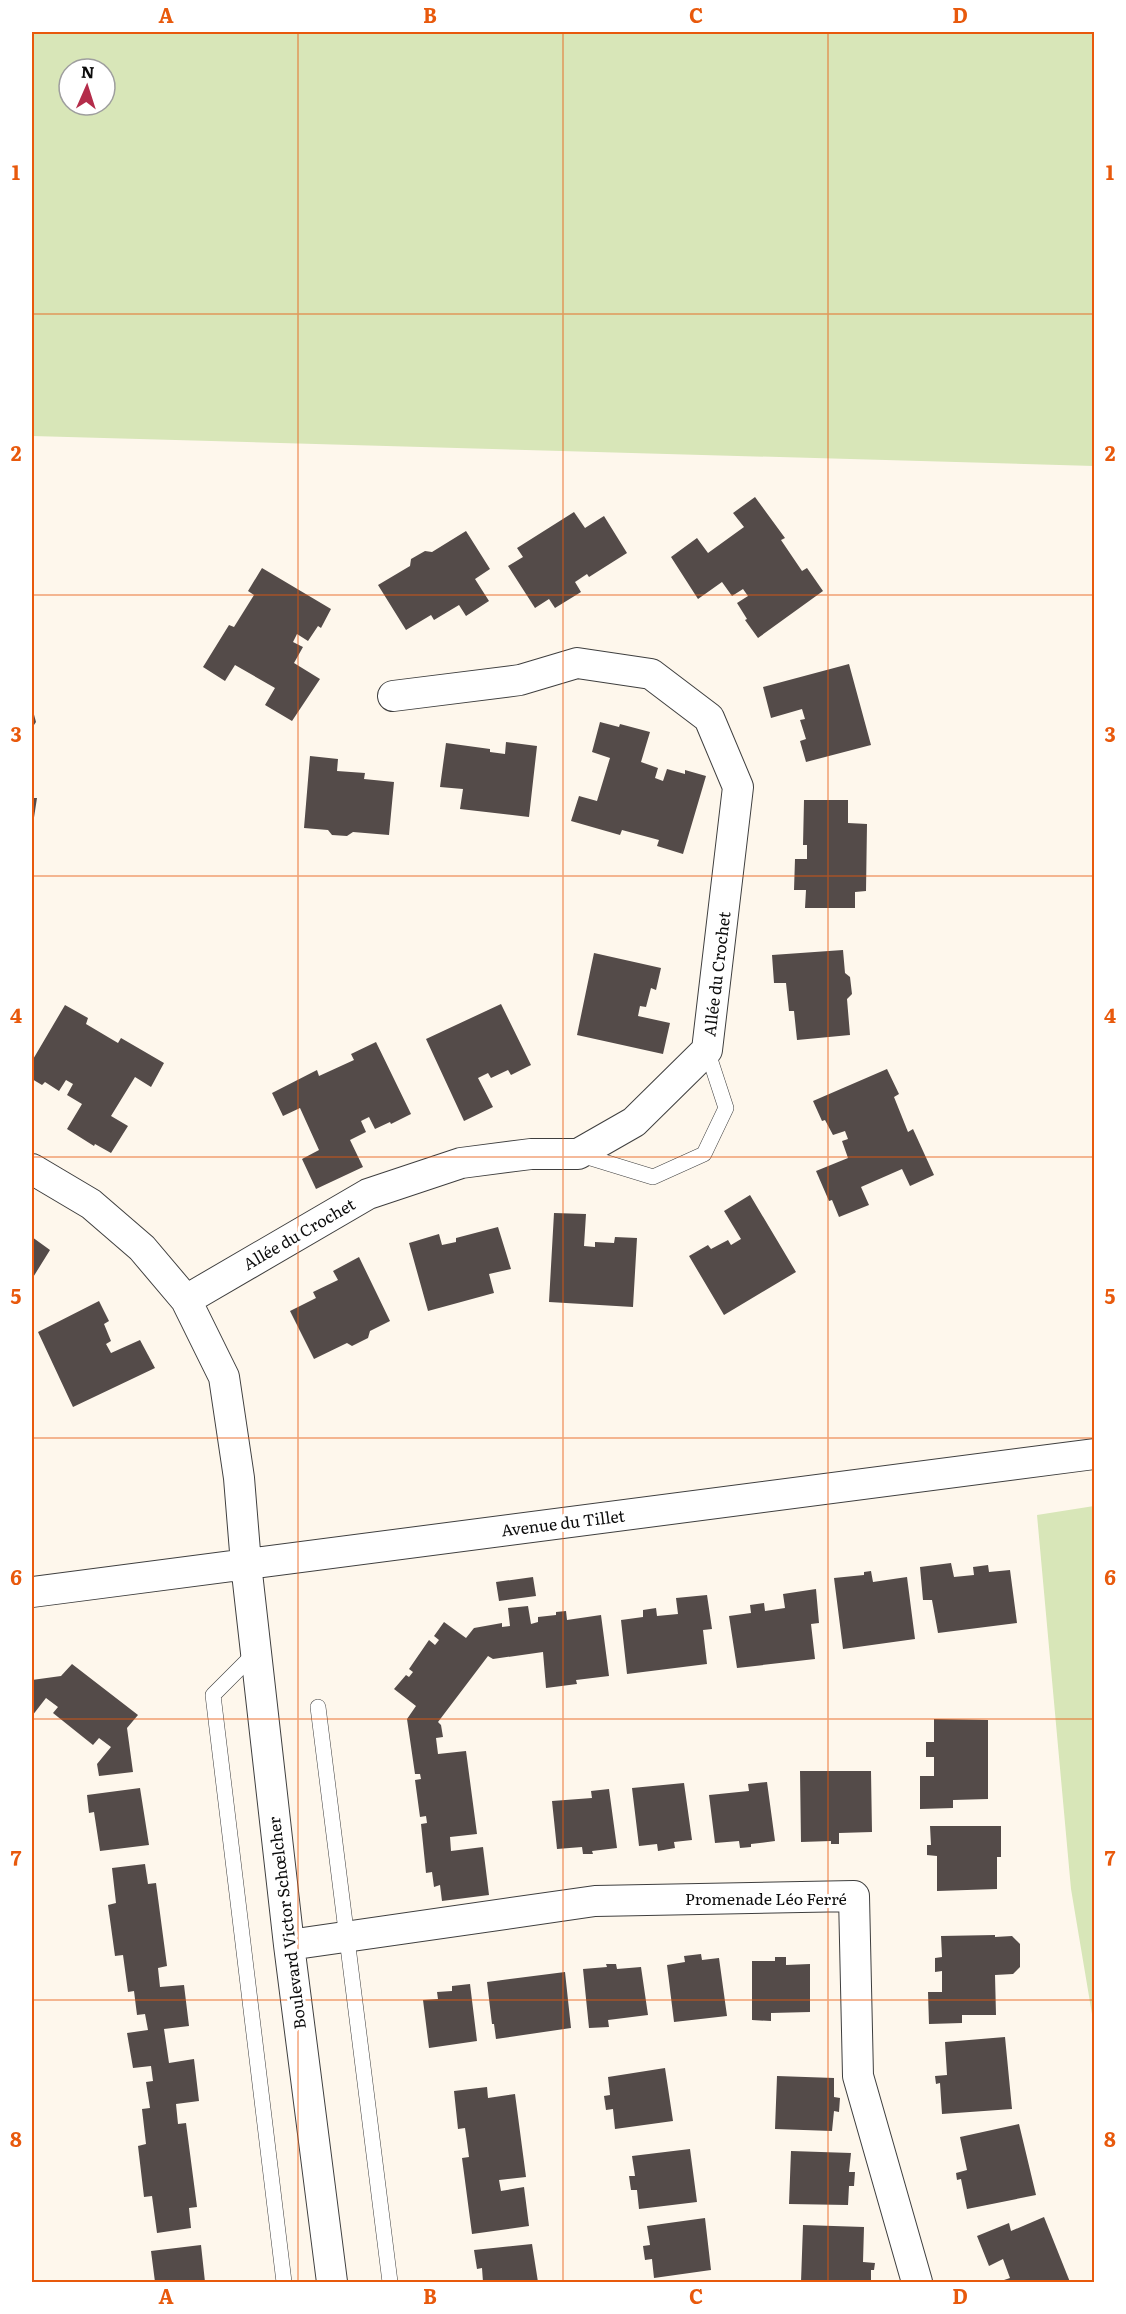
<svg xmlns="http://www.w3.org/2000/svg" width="1126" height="2314" font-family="Literata,serif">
<rect width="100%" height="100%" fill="#fef7ec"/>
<path fill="#d8e6b8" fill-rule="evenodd" d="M 32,32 L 1094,32 L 1094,466 L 32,436 ZM 69,69 L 105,69 L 105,105 L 69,105 Z
M 1094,1506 L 1094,2026 L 1071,1889 L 1037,1515 Z"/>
<path fill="#544b49" d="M 755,497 L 785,538 L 781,540 L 802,571 L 807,568 L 823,591 L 758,638 L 745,620 L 747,619 L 737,603 L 748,596 L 743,589 L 732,596 L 722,582 L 698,599 L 671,557 L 697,538 L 708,553 L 744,527 L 733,513 Z
M 574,512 L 585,528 L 604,516 L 627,553 L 589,577 L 587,574 L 575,582 L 581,592 L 555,608 L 549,599 L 535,608 L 508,566 L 523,557 L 517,548 Z
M 466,531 L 490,569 L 475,579 L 489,601 L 466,616 L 459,605 L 434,620 L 431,615 L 406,630 L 378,585 L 410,566 L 411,559 L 425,551 L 432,552 Z
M 262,568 L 331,609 L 321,628 L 318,626 L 308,641 L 297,634 L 293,642 L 303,647 L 294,663 L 320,679 L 292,721 L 265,705 L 275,688 L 235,665 L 225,681 L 203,667 L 229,625 L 234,627 L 254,595 L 248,591 Z
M 849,664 L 871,745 L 806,762 L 800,741 L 806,739 L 800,720 L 805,719 L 802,709 L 771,718 L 763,687 Z
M 32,707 L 36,722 L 32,728 Z
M 600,722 L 619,727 L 620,724 L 650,732 L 641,762 L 658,768 L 655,778 L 663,781 L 667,769 L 685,774 L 685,770 L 706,776 L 683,854 L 657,846 L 659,840 L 622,830 L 620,835 L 571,821 L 579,796 L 597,801 L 610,758 L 592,752 Z
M 506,742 L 537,746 L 529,817 L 460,809 L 463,789 L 440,787 L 446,743 L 490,749 L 490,752 L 505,754 Z
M 310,756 L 338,759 L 337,771 L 365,773 L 364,779 L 394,782 L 389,835 L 353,832 L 347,836 L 332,835 L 328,830 L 304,828 Z
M 32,798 L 37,798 L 33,824 L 32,824 Z
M 804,800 L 848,800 L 848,823 L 867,824 L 866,891 L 855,892 L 855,908 L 805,908 L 806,890 L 794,890 L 795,859 L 807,859 L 807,845 L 803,845 Z
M 843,950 L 845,973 L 850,977 L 852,994 L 847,999 L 850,1035 L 797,1040 L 794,1011 L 789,1011 L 786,983 L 774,983 L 772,955 Z
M 594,953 L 661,968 L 656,990 L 651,988 L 646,1007 L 640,1006 L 638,1016 L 670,1023 L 663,1054 L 577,1035 Z
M 501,1004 L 531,1065 L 511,1075 L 508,1070 L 491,1078 L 488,1073 L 478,1078 L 493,1107 L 464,1121 L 426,1039 Z
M 65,1005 L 88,1018 L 86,1024 L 118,1043 L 121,1038 L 164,1063 L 151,1087 L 135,1077 L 111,1116 L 128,1126 L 111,1153 L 95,1144 L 94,1146 L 67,1129 L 82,1104 L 67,1095 L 73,1084 L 66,1080 L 59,1091 L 45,1082 L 42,1085 L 32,1079 L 32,1061 Z
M 376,1042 L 411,1114 L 391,1124 L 390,1122 L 375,1129 L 369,1117 L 361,1121 L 366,1132 L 350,1140 L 363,1167 L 316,1189 L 302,1159 L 319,1150 L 300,1108 L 283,1116 L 272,1093 L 317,1070 L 319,1076 L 354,1060 L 351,1054 Z
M 887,1069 L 899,1094 L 894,1097 L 908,1132 L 913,1129 L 934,1175 L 910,1186 L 902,1169 L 861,1187 L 869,1205 L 839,1217 L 832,1200 L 829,1201 L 816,1171 L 848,1158 L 842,1141 L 848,1139 L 845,1131 L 833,1135 L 825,1120 L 822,1121 L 813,1101 Z
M 750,1195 L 796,1272 L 724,1315 L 689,1256 L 708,1245 L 711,1249 L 728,1240 L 731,1245 L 741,1239 L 724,1211 Z
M 554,1213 L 586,1214 L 584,1246 L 595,1247 L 595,1242 L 614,1243 L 615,1237 L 637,1238 L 633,1307 L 549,1302 Z
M 498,1227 L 511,1269 L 489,1274 L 494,1293 L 428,1311 L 409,1243 L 439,1234 L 442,1245 L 456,1242 L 456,1238 Z
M 32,1237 L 50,1250 L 32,1279 Z
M 359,1257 L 390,1321 L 370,1331 L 368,1338 L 352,1346 L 347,1343 L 314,1359 L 290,1311 L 316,1298 L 313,1292 L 338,1280 L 333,1271 Z
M 99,1301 L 109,1321 L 104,1324 L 111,1341 L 106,1344 L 111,1353 L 140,1340 L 155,1368 L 73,1407 L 38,1332 Z
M 951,1563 L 954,1577 L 974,1575 L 973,1567 L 988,1565 L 989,1572 L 1010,1570 L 1017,1623 L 938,1633 L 932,1600 L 923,1600 L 920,1567 Z
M 871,1571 L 873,1582 L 907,1577 L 915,1639 L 843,1649 L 834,1578 L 864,1575 L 864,1572 Z
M 533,1577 L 536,1596 L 499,1601 L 496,1582 Z
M 816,1589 L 819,1623 L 811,1624 L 815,1659 L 737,1668 L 729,1616 L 751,1613 L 750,1605 L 764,1603 L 765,1611 L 785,1608 L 783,1594 Z
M 707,1595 L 712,1629 L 703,1630 L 707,1664 L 627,1674 L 621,1620 L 643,1617 L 643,1610 L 656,1608 L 657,1616 L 678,1614 L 676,1598 Z
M 528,1606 L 531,1624 L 538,1622 L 538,1617 L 556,1615 L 556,1612 L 566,1611 L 567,1620 L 601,1615 L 609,1676 L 576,1680 L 577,1684 L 546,1688 L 543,1652 L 493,1659 L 488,1656 L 438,1722 L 441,1725 L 443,1737 L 436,1738 L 438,1754 L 466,1751 L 477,1834 L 450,1837 L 451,1851 L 483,1847 L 489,1895 L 442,1901 L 440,1885 L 434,1887 L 432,1872 L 426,1873 L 421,1824 L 427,1823 L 426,1816 L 420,1817 L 415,1780 L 421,1779 L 420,1774 L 415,1774 L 407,1719 L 416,1706 L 394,1689 L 406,1675 L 409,1677 L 413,1672 L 409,1669 L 429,1640 L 435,1645 L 439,1640 L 434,1636 L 444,1622 L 466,1638 L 474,1628 L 502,1623 L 502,1627 L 510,1626 L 508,1608 Z
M 72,1664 L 138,1715 L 127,1728 L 133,1772 L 99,1776 L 97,1764 L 111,1747 L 99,1738 L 93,1745 L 53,1713 L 58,1707 L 46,1698 L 32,1716 L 32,1680 L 61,1676 Z
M 934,1719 L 988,1720 L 988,1799 L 953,1800 L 953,1808 L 920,1809 L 920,1776 L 934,1776 L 934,1757 L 926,1757 L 926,1742 L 934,1742 Z
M 800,1771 L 871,1771 L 872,1832 L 839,1833 L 839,1844 L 831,1844 L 831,1841 L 801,1842 Z
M 767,1782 L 775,1841 L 751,1844 L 751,1847 L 740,1848 L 739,1841 L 715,1843 L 709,1795 L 749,1791 L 748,1784 Z
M 684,1783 L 692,1840 L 674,1842 L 675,1848 L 658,1851 L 657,1844 L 639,1846 L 632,1788 Z
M 140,1788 L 149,1845 L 100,1851 L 94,1812 L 89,1813 L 87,1795 Z
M 609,1789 L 617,1848 L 592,1851 L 593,1854 L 583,1854 L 582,1847 L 557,1849 L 552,1801 L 592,1798 L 591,1791 Z
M 930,1826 L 1001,1826 L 1001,1857 L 997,1857 L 997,1889 L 937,1891 L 937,1856 L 927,1855 L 927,1845 L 931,1845 Z
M 145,1864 L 148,1884 L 156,1883 L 167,1966 L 158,1968 L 160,1987 L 184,1985 L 189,2026 L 164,2029 L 169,2063 L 194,2059 L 199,2101 L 176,2104 L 178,2124 L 186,2123 L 197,2207 L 189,2208 L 191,2228 L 157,2233 L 152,2196 L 144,2197 L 138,2146 L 146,2144 L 142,2109 L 150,2108 L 146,2082 L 153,2081 L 151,2066 L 133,2068 L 127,2033 L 148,2030 L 145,2014 L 137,2015 L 134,1991 L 128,1992 L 123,1955 L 115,1956 L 108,1905 L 116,1903 L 112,1868 Z
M 995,1935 L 995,1937 L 1012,1936 L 1020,1944 L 1020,1967 L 1013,1974 L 995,1975 L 996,2015 L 962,2015 L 962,2023 L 929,2024 L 928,1992 L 942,1992 L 942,1971 L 935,1972 L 935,1958 L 942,1957 L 941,1936 Z
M 701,1954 L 702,1960 L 719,1958 L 727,2016 L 674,2022 L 667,1965 L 685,1962 L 684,1956 Z
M 775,1957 L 786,1957 L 786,1965 L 810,1964 L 810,2012 L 771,2013 L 771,2021 L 752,2020 L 752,1961 L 775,1961 Z
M 606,1964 L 616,1964 L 617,1969 L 641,1967 L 648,2015 L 608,2020 L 609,2027 L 589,2028 L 583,1969 L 607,1967 Z
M 565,1972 L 571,2028 L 496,2039 L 494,2024 L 492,2024 L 487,1982 Z
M 470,1984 L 477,2041 L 429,2048 L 423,2000 L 438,1999 L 437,1992 L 452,1991 L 452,1986 Z
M 1005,2037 L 1012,2109 L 942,2114 L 940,2083 L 936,2084 L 935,2076 L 947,2075 L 945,2042 Z
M 665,2068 L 673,2121 L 615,2129 L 613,2109 L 606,2110 L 604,2096 L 610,2095 L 608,2077 Z
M 777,2076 L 834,2078 L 834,2097 L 840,2098 L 839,2112 L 834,2111 L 832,2131 L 775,2129 Z
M 487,2087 L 488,2098 L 515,2094 L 526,2177 L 499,2180 L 501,2191 L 524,2187 L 529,2226 L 472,2234 L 462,2158 L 469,2157 L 467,2142 L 465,2128 L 458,2129 L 454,2091 Z
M 1019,2124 L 1036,2195 L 967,2209 L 961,2179 L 957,2180 L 956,2173 L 967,2170 L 960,2137 Z
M 690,2149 L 697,2202 L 639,2209 L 637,2190 L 631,2190 L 629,2176 L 635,2176 L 632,2156 Z
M 791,2151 L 851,2153 L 849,2172 L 855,2172 L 854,2186 L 849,2186 L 848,2205 L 789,2204 Z
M 1044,2217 L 1070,2282 L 1004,2282 L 1004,2280 L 1010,2278 L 1003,2259 L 989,2266 L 977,2236 L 1009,2223 L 1011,2231 Z
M 705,2218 L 711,2270 L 654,2278 L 652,2259 L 645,2260 L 643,2246 L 650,2245 L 647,2226 Z
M 803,2225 L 864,2227 L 863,2262 L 875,2263 L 874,2270 L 871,2270 L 871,2282 L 801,2282 Z
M 532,2244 L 538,2282 L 483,2282 L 482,2268 L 477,2269 L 474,2250 Z
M 201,2245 L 205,2282 L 155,2282 L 151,2251 Z"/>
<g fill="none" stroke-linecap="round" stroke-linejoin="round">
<g stroke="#3f3f3f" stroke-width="16">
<path id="lane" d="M 578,1154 L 653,1177 L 704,1154 L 726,1108 L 707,1050
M 256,1652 L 213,1695 L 284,2282
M 318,1707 L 390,2282"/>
</g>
<g stroke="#3f3f3f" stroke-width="32">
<path id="street" d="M 32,1169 L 91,1204 L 142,1248 L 186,1300 L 224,1377 L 239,1478 L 246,1564 L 289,1945 L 332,2282
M 186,1300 L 368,1194 L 461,1163 L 531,1154 L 578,1154 L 634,1122 L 707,1050 L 738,787 L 709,718 L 651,674 L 577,663 L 520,680 L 393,696
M 32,1592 L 1094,1454
M 289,1945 L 595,1901 L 854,1896 L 858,2076 L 917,2282"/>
</g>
<use href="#lane" stroke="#fff" stroke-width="15"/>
<use href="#street" stroke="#fff" stroke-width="30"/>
</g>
<path fill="none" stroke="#e8590c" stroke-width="1.5" stroke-opacity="0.55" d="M 298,32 L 298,2282M 563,32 L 563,2282M 828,32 L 828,2282M 32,314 L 1094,314M 32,595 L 1094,595M 32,876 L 1094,876M 32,1157 L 1094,1157M 32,1438 L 1094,1438M 32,1719 L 1094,1719M 32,2000 L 1094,2000"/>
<g text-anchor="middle" stroke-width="6" stroke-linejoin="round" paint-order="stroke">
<g font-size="16" fill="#0c0c0c" stroke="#fff">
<text transform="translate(717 974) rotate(-83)" y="6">Allée du Crochet</text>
<text transform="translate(299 1234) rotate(-30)" y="6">Allée du Crochet</text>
<text transform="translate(563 1523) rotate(-7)" y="6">Avenue du Tillet</text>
<text x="766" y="1905">Promenade Léo Ferré</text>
<text transform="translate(287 1923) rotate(-97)" y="6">Boulevard Victor Schœlcher</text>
</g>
</g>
<rect width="1126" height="2314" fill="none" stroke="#ffffff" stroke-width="66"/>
<g transform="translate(87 87) rotate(3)"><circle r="28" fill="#ffffff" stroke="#9e9e9e" stroke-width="1.5"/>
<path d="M0-4.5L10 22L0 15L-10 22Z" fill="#b42c4a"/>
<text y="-9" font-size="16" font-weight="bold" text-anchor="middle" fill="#0c0c0c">N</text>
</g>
<rect x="33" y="33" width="1060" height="2248" fill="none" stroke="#e8590c" stroke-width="2"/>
<g font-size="20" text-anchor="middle" font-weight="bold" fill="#e8590c">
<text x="166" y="23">A</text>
<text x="430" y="23">B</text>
<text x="696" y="23">C</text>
<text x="960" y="23">D</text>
<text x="16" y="180">1</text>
<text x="1110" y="180">1</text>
<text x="16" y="461">2</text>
<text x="1110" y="461">2</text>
<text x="16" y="742">3</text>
<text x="1110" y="742">3</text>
<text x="16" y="1023">4</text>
<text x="1110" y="1023">4</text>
<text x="16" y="1304">5</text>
<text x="1110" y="1304">5</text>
<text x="16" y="1585">6</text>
<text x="1110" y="1585">6</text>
<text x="16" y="1866">7</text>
<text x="1110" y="1866">7</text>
<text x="16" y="2147">8</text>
<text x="1110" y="2147">8</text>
<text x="166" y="2304">A</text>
<text x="430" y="2304">B</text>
<text x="696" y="2304">C</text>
<text x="960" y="2304">D</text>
</g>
</svg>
